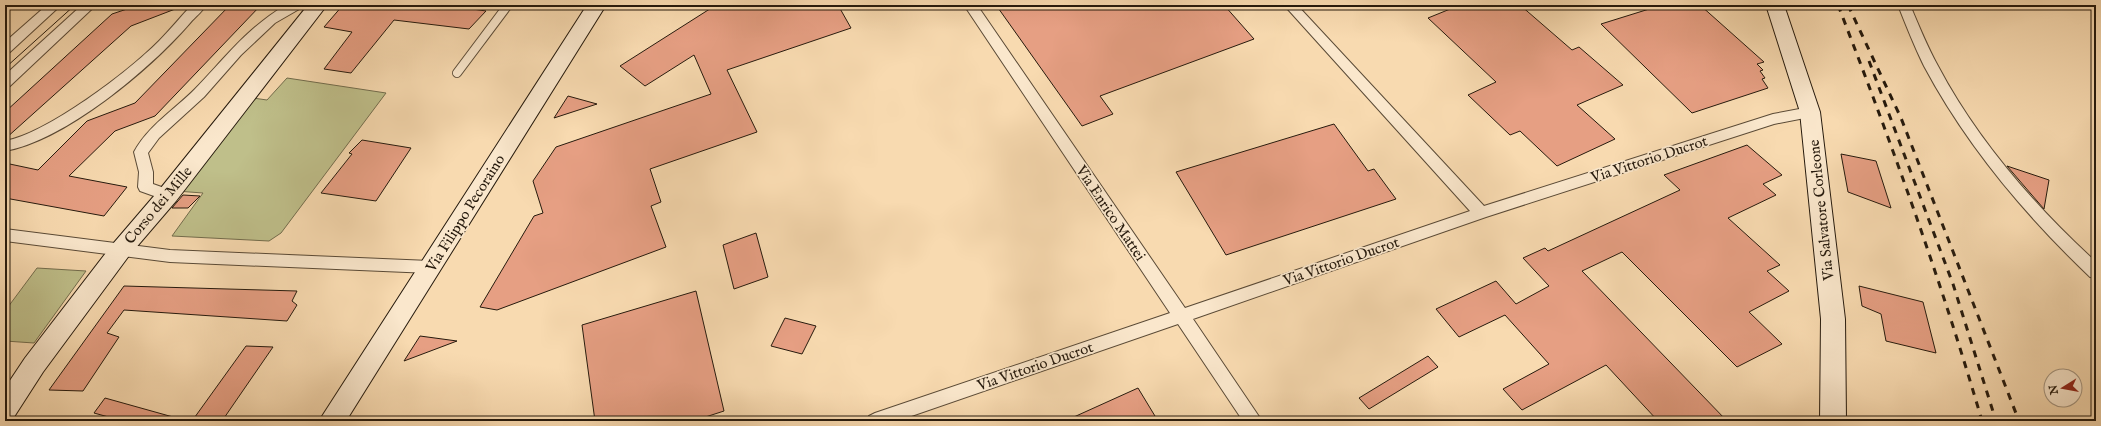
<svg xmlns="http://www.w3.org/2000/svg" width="2101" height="426" font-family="'IM FELL English',serif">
<rect width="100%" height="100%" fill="#f8dab0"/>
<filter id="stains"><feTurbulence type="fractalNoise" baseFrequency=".005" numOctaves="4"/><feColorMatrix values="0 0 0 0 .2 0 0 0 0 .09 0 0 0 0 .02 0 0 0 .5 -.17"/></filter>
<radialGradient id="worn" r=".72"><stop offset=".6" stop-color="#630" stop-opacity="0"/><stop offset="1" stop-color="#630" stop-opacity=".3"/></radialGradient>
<path fill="#bfbf8a" stroke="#726c4c" d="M 287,78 L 386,93 L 281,233 L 269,241 L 172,236 L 203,193 L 176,191 L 253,98 L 267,100 Z
M 37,268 L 86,271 L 34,343 L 5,341 L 5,311 Z"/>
<path fill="#e69f83" stroke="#261a0d" d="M 139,5 L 183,6 L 131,26 L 5,139 L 5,112 L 112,14 Z
M 230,5 L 261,5 L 155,116 L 115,131 L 69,176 L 127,187 L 104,216 L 5,198 L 5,163 L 38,170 L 87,121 L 135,103 Z
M 343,5 L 446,5 L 486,11 L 469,29 L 394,20 L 351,73 L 324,69 L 352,32 L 324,27 Z
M 716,5 L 838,5 L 851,28 L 727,70 L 757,132 L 650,169 L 661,202 L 651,206 L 666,247 L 497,310 L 480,307 L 534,216 L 543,213 L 533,181 L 556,147 L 711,94 L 694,55 L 645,86 L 620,66 Z
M 996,5 L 1224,5 L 1254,39 L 1100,96 L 1113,114 L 1082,126 Z
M 1460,5 L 1520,5 L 1572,50 L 1579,47 L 1623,85 L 1577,105 L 1615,139 L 1557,166 L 1520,131 L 1510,135 L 1468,95 L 1496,82 L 1428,18 Z
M 1662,5 L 1700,5 L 1764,62 L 1757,64 L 1763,70 L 1760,71 L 1765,78 L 1762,79 L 1768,88 L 1692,113 L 1601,24 Z
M 568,96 L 597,104 L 554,118 Z
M 1334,124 L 1368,171 L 1374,169 L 1396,199 L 1226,255 L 1176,172 Z
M 362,140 L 411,148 L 376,201 L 321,193 L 352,154 L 349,153 Z
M 1747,145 L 1782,175 L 1763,184 L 1776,195 L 1728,218 L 1780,265 L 1767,271 L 1789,291 L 1749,312 L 1782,344 L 1737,367 L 1622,252 L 1582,271 L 1727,421 L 1658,421 L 1606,365 L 1522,410 L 1503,389 L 1549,364 L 1505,315 L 1459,337 L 1436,309 L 1496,281 L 1516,304 L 1549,286 L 1523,258 L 1545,248 L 1548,251 L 1680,190 L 1664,175 Z
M 1841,154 L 1876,161 L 1891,208 L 1848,192 Z
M 2007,166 L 2049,180 L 2044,209 L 2031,194 Z
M 183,195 L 200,196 L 188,208 L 172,208 Z
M 756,233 L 768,277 L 734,289 L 723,245 Z
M 124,286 L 297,291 L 292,301 L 297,305 L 287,321 L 124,310 L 107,333 L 119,337 L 83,391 L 49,390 Z
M 1859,286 L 1923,302 L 1936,353 L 1886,341 L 1881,314 L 1862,306 Z
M 696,291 L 724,411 L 693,421 L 595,421 L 582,325 Z
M 785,318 L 816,326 L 802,354 L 771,346 Z
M 420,336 L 457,341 L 404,361 Z
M 246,346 L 273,347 L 222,421 L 192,421 Z
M 1428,356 L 1438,367 L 1369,409 L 1359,398 Z
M 1138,388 L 1158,421 L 1065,421 Z
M 105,398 L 173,417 L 173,421 L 123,421 L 94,413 Z"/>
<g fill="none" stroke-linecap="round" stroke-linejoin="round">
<g stroke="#5a4a36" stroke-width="10">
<path id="lane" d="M 457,73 L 508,5"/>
</g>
<g stroke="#5a4a36" stroke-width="2">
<path id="street" d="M 47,5 L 61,5 L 10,52 L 5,54 L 5,42 Z
M 82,5 L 96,5 L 10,86 L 5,88 L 5,75 Z
M 192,5 L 206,5 C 202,12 195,17 190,23 C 150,69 66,140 5,151 L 5,141 C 48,133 128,72 159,41 C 171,29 181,16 192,5 Z
M 286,5 L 302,5 L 301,8 L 275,23 L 241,55 L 204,97 L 159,138 L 148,153 L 153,172 L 153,184 L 173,191 L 175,195 L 173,199 L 168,201 L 140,191 L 138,187 L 139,172 L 134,152 C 148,126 174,110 195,89 C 225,58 248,27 286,5 Z
M 964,5 L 977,5 L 1185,308 L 1470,211 L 1284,5 L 1297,5 L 1484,206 L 1773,114 L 1810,107 L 1815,108 L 1817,112 L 1815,116 L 1774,124 L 1486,217 L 1193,319 L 1262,421 L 1243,421 L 1178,324 L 897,421 L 866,421 L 869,416 L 875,413 L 1170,313 Z
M 1898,5 L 1910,5 C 1919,26 1927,46 1938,66 C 1977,140 2035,206 2096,262 L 2096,278 L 2090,277 C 2026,216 1966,145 1924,66 C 1914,46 1906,25 1898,5 Z
M 5,229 L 170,250 L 430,261 L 435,263 L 438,267 L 435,271 L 430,273 L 170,262 L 5,241 Z"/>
</g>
<g stroke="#261a0d" stroke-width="2">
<path id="secondary" d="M 308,5 L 327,5 L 176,201 L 128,257 L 43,372 L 14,417 L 5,420 L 5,388 L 25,358 L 112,245 L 160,189 Z
M 587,5 L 606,5 L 346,421 L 319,421 Z
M 1766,5 L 1784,5 L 1820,112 L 1845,319 L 1846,421 L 1820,421 L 1821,319 L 1800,112 Z"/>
</g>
<use href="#lane" stroke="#fae7cc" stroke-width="8"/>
<use href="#street" fill="#fae7cc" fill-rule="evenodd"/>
<use href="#secondary" fill="#fae7cc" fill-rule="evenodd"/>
<path stroke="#261a0d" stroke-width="1" d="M 5,68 L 75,5"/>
<path stroke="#261a0d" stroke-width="3" stroke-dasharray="7 7" stroke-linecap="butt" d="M 1838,5 C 1891,142 1941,280 1982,421
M 1848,5 L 1901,118 L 2019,421
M 1869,61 L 1953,284 L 1996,421"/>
</g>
<g text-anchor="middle" stroke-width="3.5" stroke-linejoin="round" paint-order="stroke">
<g font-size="15" fill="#261a0d" stroke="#fae7cc">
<text transform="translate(1649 159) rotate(-18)" y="5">Via Vittorio Ducrot</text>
<text transform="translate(158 205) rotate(-50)" y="5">Corso dei Mille</text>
<text transform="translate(1821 210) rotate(-96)" y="5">Via Salvatore Corleone</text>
<text transform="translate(465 213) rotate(-58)" y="5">Via Filippo Pecoraino</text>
<text transform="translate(1111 213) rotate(56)" y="5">Via Enrico Mattei</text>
<text transform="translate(1341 261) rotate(-19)" y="5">Via Vittorio Ducrot</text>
<text transform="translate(1035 366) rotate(-19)" y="5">Via Vittorio Ducrot</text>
</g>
</g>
<rect width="2101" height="426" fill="none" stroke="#f8dab0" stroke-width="20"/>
<rect x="6" y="6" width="2089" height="414" fill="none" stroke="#261a0d" stroke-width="2"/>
<rect x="10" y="10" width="2081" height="406" fill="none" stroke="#261a0d"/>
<g transform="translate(2063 388) rotate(259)"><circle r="19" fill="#fae7cc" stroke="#a59580"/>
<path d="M0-3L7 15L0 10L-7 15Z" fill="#8f2418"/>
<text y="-6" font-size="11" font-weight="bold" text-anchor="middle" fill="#261a0d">N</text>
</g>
<rect width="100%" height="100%" filter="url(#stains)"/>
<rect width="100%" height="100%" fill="url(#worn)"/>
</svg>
